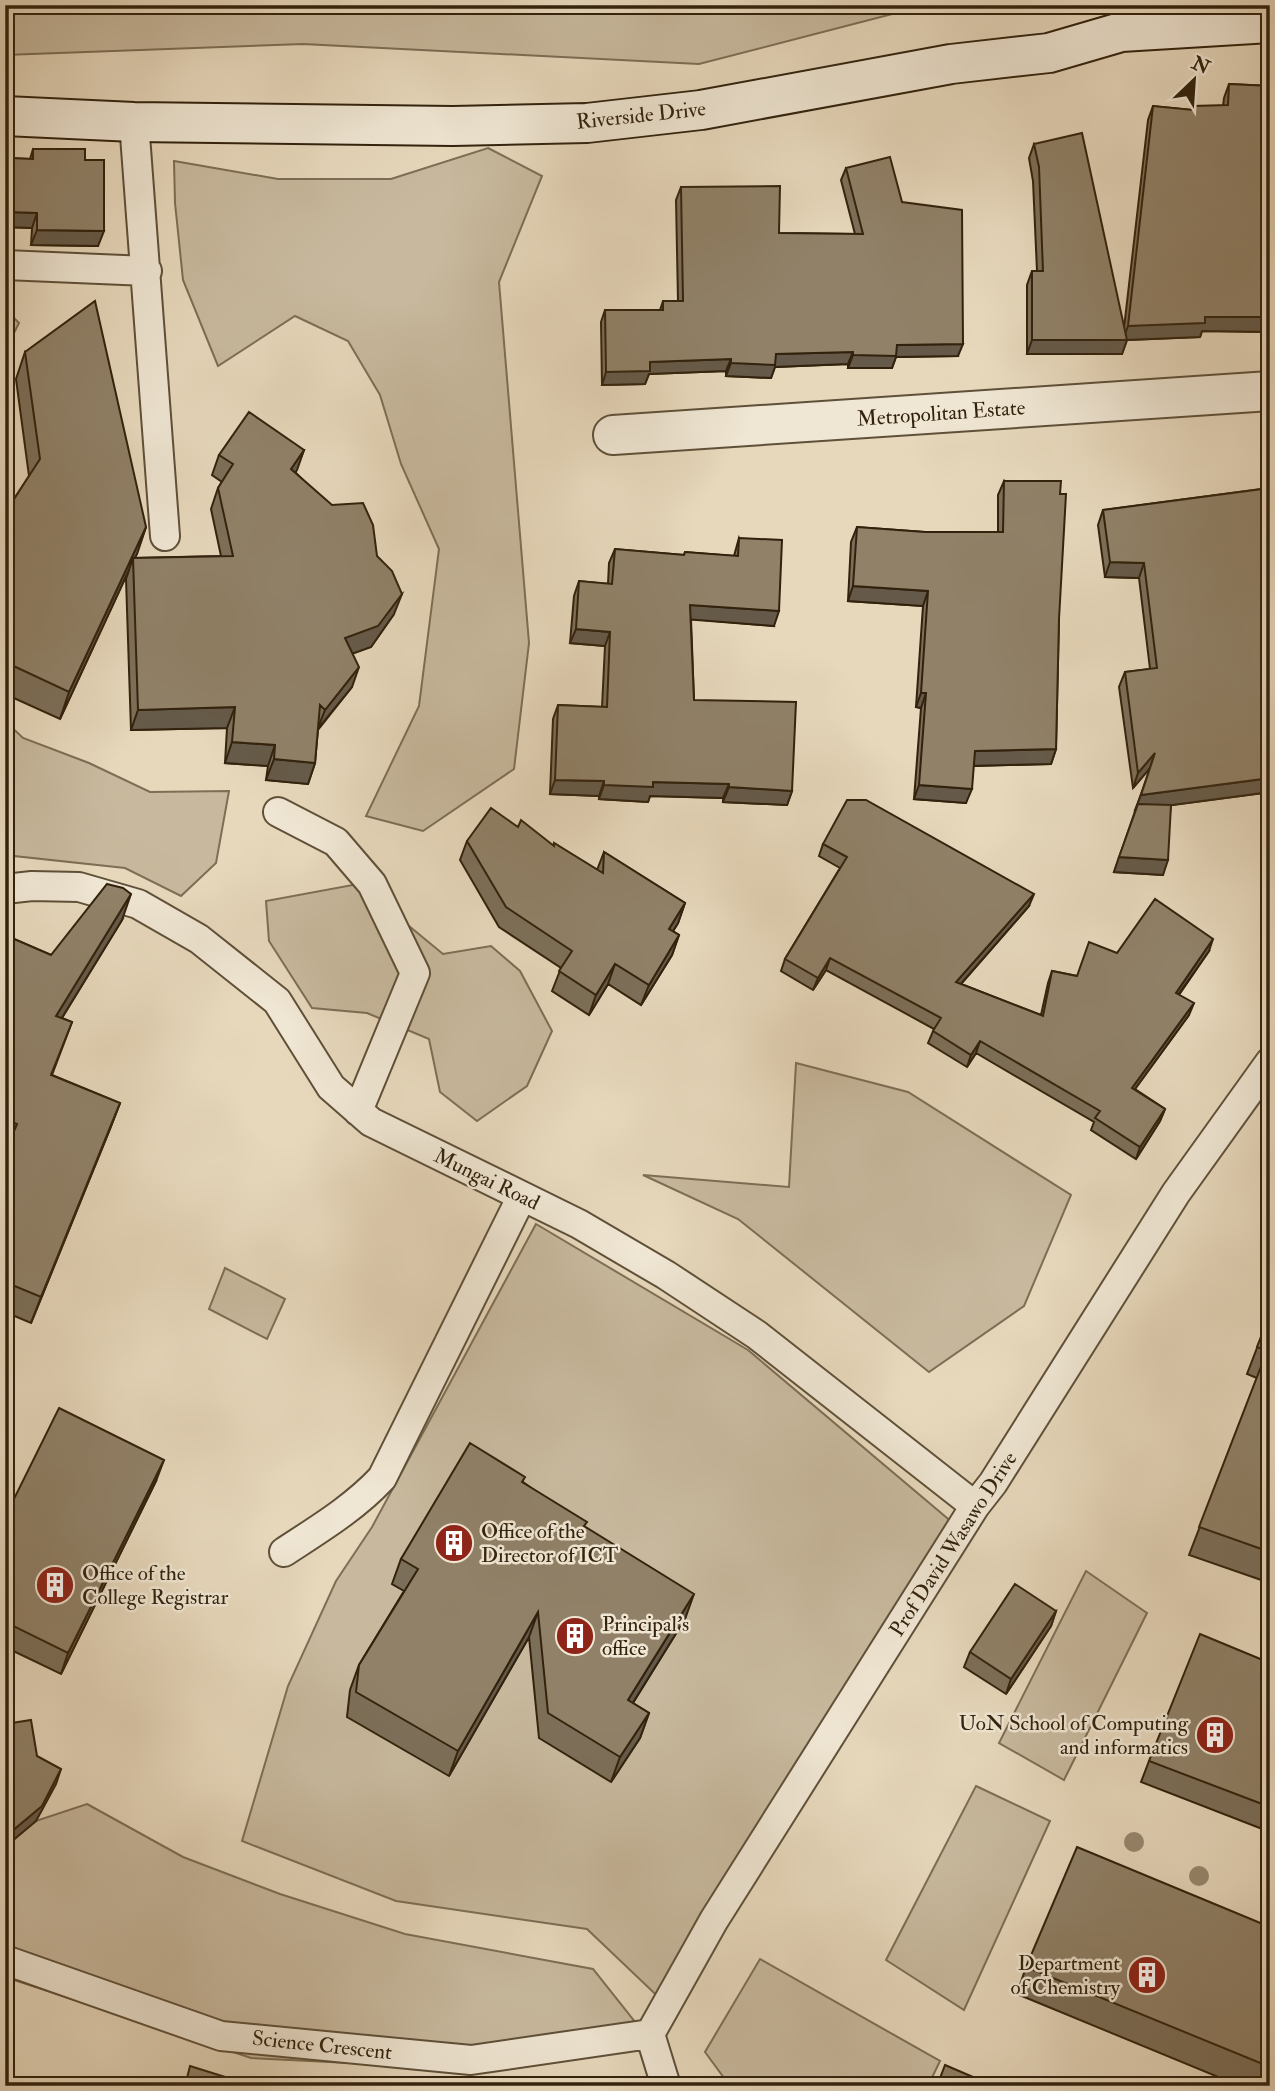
<svg xmlns="http://www.w3.org/2000/svg" width="1275" height="2091" font-family="'IM FELL Double Pica',serif">
<rect width="100%" height="100%" fill="#e7d8bc"/>
<filter id="stains"><feTurbulence type="fractalNoise" baseFrequency=".00286" numOctaves="4"/><feColorMatrix values="0 0 0 0 .2 0 0 0 0 .09 0 0 0 0 .02 0 0 0 .5 -.17"/></filter>
<radialGradient id="worn" r=".72"><stop offset=".6" stop-color="#630" stop-opacity="0"/><stop offset="1" stop-color="#630" stop-opacity=".3"/></radialGradient>
<path fill="#c8b99e" stroke="#7d6e56" stroke-width="2" d="M 5,5 L 927,5 L 699,64 L 303,44 L 5,55 Z
M 488,148 L 542,176 L 499,282 L 529,643 L 514,769 L 423,831 L 366,816 L 419,706 L 439,549 L 401,464 L 380,395 L 348,341 L 295,316 L 218,366 L 183,280 L 175,203 L 174,161 L 278,179 L 391,179 Z
M 5,309 L 19,323 L 5,351 Z
M 5,721 L 23,738 L 89,763 L 150,792 L 229,791 L 216,863 L 181,896 L 125,868 L 5,855 Z
M 358,884 L 443,954 L 491,946 L 520,971 L 552,1031 L 527,1086 L 477,1121 L 440,1092 L 429,1039 L 367,1013 L 312,1008 L 269,941 L 266,901 Z
M 796,1063 L 908,1092 L 1071,1195 L 1024,1306 L 929,1372 L 738,1219 L 643,1175 L 789,1187 Z
M 536,1224 L 748,1350 L 966,1534 L 672,2010 L 587,1929 L 396,1901 L 242,1841 L 288,1686 L 336,1581 L 372,1527 Z
M 225,1268 L 285,1299 L 267,1339 L 209,1309 Z
M 1086,1571 L 1147,1613 L 1064,1780 L 999,1743 Z
M 976,1786 L 1050,1821 L 964,2010 L 886,1960 Z
M 87,1804 L 183,1857 L 280,1894 L 405,1934 L 593,1969 L 655,2047 L 470,2069 L 251,2058 L 5,1977 L 5,1806 L 36,1821 Z
M 760,1959 L 940,2061 L 928,2086 L 730,2086 L 705,2052 Z"/>
<g fill="none" stroke-linecap="round" stroke-linejoin="round">
<g stroke="#5f5039" stroke-width="32">
<path id="lane" d="M 134,122 L 165,536
M 5,265 L 147,271
M 278,812 L 336,842 L 372,884 L 415,973 L 358,1111
M 5,889 L 32,886 L 79,887 L 138,904 L 199,939 L 277,1001 L 331,1087 L 371,1122 L 579,1224 L 666,1275 L 757,1335 L 975,1506
M 284,1552 C 319,1529 354,1508 382,1478 L 522,1196
M 5,1960 L 221,2036 L 471,2060 L 650,2034
M 650,2034 L 714,1920 L 975,1506 L 993,1483 L 1176,1193 L 1270,1062
M 650,2034 L 666,2086"/>
</g>
<g stroke="#5f5039" stroke-width="42">
<path id="street" d="M 613,435 L 1270,391"/>
</g>
<g stroke="#32220d" stroke-width="42">
<path id="secondary" d="M 5,116 L 134,122 L 453,126 L 587,123 L 701,110 L 951,64 L 1049,53 L 1121,32 L 1270,23"/>
</g>
<use href="#lane" stroke="#efe6d3" stroke-width="28"/>
<use href="#street" stroke="#efe6d3" stroke-width="38"/>
<use href="#secondary" stroke="#efe6d3" stroke-width="38"/>
</g>
<g fill="#988970">
<circle cx="1134" cy="1842" r="10"/>
<circle cx="1199" cy="1876" r="10"/>
</g>
<path fill="#7c6f59" stroke="#32220d" stroke-width="2" d="M 1229,84 L 1270,86 L 1270,332 L 1202,331 L 1200,337 L 1127,340 L 1122,354 L 1027,354 L 1027,285 L 1032,271 L 1037,271 L 1033,181 L 1029,158 L 1034,144 L 1124,328 L 1148,120 L 1153,106 L 1192,110 L 1193,106 L 1223,106 L 1224,98 Z
M 33,149 L 85,160 L 98,246 L 31,245 L 32,228 L 5,227 L 5,168 L 9,158 L 30,159 Z
M 846,168 L 902,202 L 958,356 L 896,357 L 892,368 L 848,368 L 848,364 L 775,367 L 771,378 L 726,376 L 726,371 L 649,374 L 645,384 L 602,385 L 601,322 L 605,310 L 660,310 L 663,301 L 678,301 L 676,200 L 681,187 L 779,233 L 855,234 L 841,180 Z
M 25,352 L 146,527 L 135,558 L 221,556 L 211,509 L 218,488 L 222,482 L 212,475 L 219,455 L 304,450 L 295,472 L 377,556 L 394,614 L 371,647 L 353,653 L 352,687 L 318,730 L 315,763 L 308,784 L 266,780 L 268,766 L 225,763 L 227,728 L 131,730 L 126,579 L 129,570 L 60,719 L 5,694 L 5,513 L 29,476 L 16,379 Z
M 1004,481 L 1059,619 L 1056,749 L 1051,764 L 973,766 L 966,803 L 914,799 L 921,708 L 916,707 L 923,606 L 848,601 L 851,542 L 857,527 L 925,532 L 998,532 L 998,495 Z
M 1270,488 L 1270,792 L 1171,805 L 1163,875 L 1114,872 L 1150,768 L 1133,788 L 1119,687 L 1125,672 L 1150,669 L 1139,578 L 1105,577 L 1098,525 L 1103,510 Z
M 739,538 L 774,626 L 691,619 L 694,700 L 792,791 L 787,805 L 723,802 L 723,798 L 650,796 L 648,802 L 599,799 L 599,796 L 550,794 L 553,719 L 558,705 L 602,707 L 605,646 L 570,643 L 574,596 L 579,581 L 608,584 L 609,563 L 615,549 L 684,555 L 685,552 L 734,556 Z
M 518,827 L 553,846 L 554,843 L 597,870 L 604,852 L 685,903 L 678,923 L 673,931 L 679,935 L 672,955 L 641,1005 L 608,984 L 589,1015 L 552,991 L 561,968 L 499,927 L 460,860 L 467,841 Z
M 823,844 L 1029,906 L 961,984 L 1041,1015 L 1048,983 L 1052,971 L 1077,976 L 1117,953 L 1209,951 L 1179,995 L 1189,1015 L 1135,1089 L 1165,1109 L 1160,1121 L 1136,1159 L 1091,1130 L 1094,1122 L 976,1053 L 967,1067 L 928,1043 L 934,1029 L 826,970 L 813,990 L 781,971 L 785,959 L 840,868 L 819,856 Z
M 122,920 L 62,1018 L 72,1022 L 52,1075 L 120,1103 L 110,1129 L 31,1323 L 5,1312 L 5,1153 L 7,1150 L 5,1149 L 5,935 L 51,955 Z
M 1270,1314 L 1270,1583 L 1189,1555 L 1257,1378 L 1247,1374 Z
M 156,1481 L 61,1674 L 5,1647 L 5,1517 Z
M 523,1482 L 585,1527 L 685,1619 L 633,1703 L 649,1713 L 640,1738 L 611,1782 L 539,1738 L 529,1637 L 449,1776 L 347,1717 L 350,1690 L 359,1665 L 404,1591 L 392,1584 L 401,1559 Z
M 1056,1611 L 1051,1626 L 1006,1694 L 964,1667 L 970,1652 Z
M 1270,1663 L 1270,1832 L 1141,1782 L 1149,1761 Z
M 1270,1927 L 1270,2086 L 1240,2086 L 1017,1994 L 1026,1967 Z"/>
<path fill="#655a49" stroke="#32220d" stroke-width="2" d="M 8,212 L 37,213 L 32,228 L 5,227 L 5,219 Z
M 37,230 L 104,231 L 98,246 L 31,245 Z
M 1205,317 L 1270,317 L 1270,332 L 1202,331 L 1200,337 L 1127,340 L 1122,354 L 1027,354 L 1032,340 L 1123,340 L 1128,326 Z
M 963,344 L 958,356 L 896,357 L 892,368 L 848,368 L 853,355 L 897,345 Z
M 853,352 L 848,364 L 775,367 L 771,378 L 726,376 L 731,363 L 776,354 Z
M 731,359 L 726,371 L 649,374 L 645,384 L 602,385 L 606,372 L 650,362 Z
M 304,450 L 297,470 L 284,489 L 291,469 Z
M 146,527 L 137,554 L 133,561 L 133,558 L 129,570 L 60,719 L 69,692 Z
M 1110,562 L 1144,563 L 1139,578 L 1105,577 Z
M 853,586 L 928,591 L 923,606 L 848,601 Z
M 402,594 L 394,614 L 371,647 L 338,659 L 345,638 Z
M 690,605 L 779,611 L 774,626 L 685,619 Z
M 576,629 L 610,632 L 605,646 L 570,643 Z
M 359,667 L 352,687 L 317,730 L 325,710 Z
M 921,693 L 926,693 L 921,708 L 916,707 Z
M 235,707 L 227,728 L 131,730 L 138,710 Z
M 232,742 L 275,745 L 268,766 L 225,763 Z
M 1056,749 L 1051,764 L 969,766 L 975,751 Z
M 1155,753 L 1150,768 L 1133,788 L 1138,773 Z
M 274,759 L 315,763 L 308,784 L 266,780 Z
M 1270,778 L 1270,792 L 1135,810 L 1141,795 Z
M 555,780 L 604,781 L 599,796 L 550,794 Z
M 653,782 L 729,784 L 723,798 L 650,796 L 648,802 L 599,799 L 604,785 Z
M 919,785 L 972,789 L 966,803 L 914,799 Z
M 729,787 L 792,791 L 787,805 L 723,802 Z
M 1119,857 L 1168,860 L 1163,875 L 1114,872 Z
M 131,894 L 122,920 L 47,1042 L 56,1016 Z
M 1034,894 L 1029,906 L 952,994 L 956,982 Z
M 685,903 L 678,923 L 662,949 L 669,929 Z
M 679,935 L 672,955 L 641,1005 L 649,985 Z
M 1213,939 L 1209,951 L 1171,1005 L 1176,993 Z
M 830,958 L 826,970 L 813,990 L 818,978 Z
M 615,964 L 608,984 L 589,1015 L 596,995 Z
M 1194,1003 L 1189,1015 L 1127,1100 L 1132,1088 Z
M 980,1041 L 976,1053 L 967,1067 L 971,1055 Z
M 120,1103 L 110,1129 L 31,1323 L 41,1297 Z
M 1165,1109 L 1160,1121 L 1136,1159 L 1140,1147 Z
M 164,1460 L 156,1481 L 61,1674 L 68,1653 Z
M 694,1594 L 685,1619 L 619,1725 L 628,1700 Z
M 1056,1611 L 1051,1626 L 1006,1694 L 1011,1679 Z
M 538,1612 L 529,1637 L 449,1776 L 458,1751 Z
M 649,1713 L 640,1738 L 611,1782 L 620,1757 Z
M 61,1769 L 56,1784 L 36,1821 L 5,1847 L 5,1837 Z"/>
<path fill="#908168" stroke="#32220d" stroke-width="2" d="M 1229,84 L 1270,86 L 1270,317 L 1205,317 L 1205,323 L 1128,326 L 1153,106 L 1193,110 L 1193,106 L 1228,105 Z
M 1082,133 L 1127,340 L 1032,340 L 1032,271 L 1043,271 L 1039,167 L 1034,144 Z
M 33,149 L 85,149 L 85,160 L 104,160 L 104,231 L 37,230 L 37,213 L 8,212 L 9,158 L 33,159 Z
M 890,157 L 902,202 L 962,210 L 963,344 L 897,345 L 896,356 L 853,355 L 853,352 L 776,354 L 775,365 L 731,363 L 731,359 L 650,362 L 650,371 L 606,372 L 605,310 L 663,310 L 663,301 L 683,301 L 681,187 L 780,186 L 779,233 L 863,234 L 846,168 Z
M 95,301 L 146,527 L 69,692 L 5,662 L 5,513 L 40,459 L 25,352 Z
M 249,412 L 304,450 L 291,469 L 332,505 L 363,503 L 373,525 L 377,556 L 392,571 L 402,594 L 378,626 L 345,638 L 359,667 L 325,710 L 320,705 L 315,763 L 274,759 L 275,745 L 232,742 L 235,707 L 138,710 L 133,558 L 233,556 L 218,488 L 233,464 L 219,455 Z
M 1004,481 L 1061,481 L 1060,494 L 1066,494 L 1059,619 L 1056,749 L 975,751 L 972,789 L 919,785 L 926,693 L 921,693 L 928,591 L 853,586 L 857,527 L 925,532 L 1003,532 Z
M 1270,488 L 1270,778 L 1141,795 L 1155,753 L 1138,773 L 1125,672 L 1157,668 L 1144,563 L 1110,562 L 1103,510 Z
M 739,538 L 782,540 L 779,611 L 690,605 L 694,700 L 796,702 L 792,791 L 729,787 L 729,784 L 653,782 L 653,787 L 604,785 L 604,781 L 555,780 L 558,705 L 607,707 L 610,632 L 576,629 L 579,581 L 612,584 L 615,549 L 684,555 L 685,552 L 738,556 Z
M 847,800 L 866,800 L 1034,894 L 956,982 L 1043,1016 L 1052,971 L 1077,976 L 1089,942 L 1117,953 L 1155,899 L 1213,939 L 1176,993 L 1194,1003 L 1132,1088 L 1165,1109 L 1140,1147 L 1095,1118 L 1100,1111 L 980,1041 L 971,1055 L 933,1031 L 941,1018 L 830,958 L 818,978 L 785,959 L 847,857 L 823,844 Z
M 1138,804 L 1171,805 L 1168,860 L 1119,857 Z
M 491,808 L 518,827 L 521,820 L 554,846 L 554,843 L 603,873 L 604,852 L 685,903 L 669,929 L 679,935 L 649,985 L 615,964 L 596,995 L 559,971 L 572,951 L 506,907 L 467,841 Z
M 107,884 L 123,888 L 131,894 L 56,1016 L 72,1022 L 51,1075 L 120,1103 L 41,1297 L 5,1282 L 5,1153 L 17,1124 L 5,1119 L 5,935 L 51,955 Z
M 1270,1314 L 1270,1552 L 1199,1527 L 1267,1351 L 1257,1347 Z
M 59,1408 L 164,1460 L 68,1653 L 5,1622 L 5,1517 Z
M 470,1443 L 525,1477 L 522,1482 L 587,1522 L 584,1526 L 694,1594 L 628,1700 L 649,1713 L 620,1757 L 548,1713 L 538,1612 L 458,1751 L 356,1692 L 359,1665 L 418,1569 L 401,1559 Z
M 1015,1584 L 1056,1611 L 1011,1679 L 970,1652 Z
M 1200,1634 L 1270,1663 L 1270,1807 L 1149,1761 Z
M 31,1720 L 37,1756 L 61,1769 L 42,1806 L 5,1837 L 5,1724 Z
M 1077,1847 L 1270,1927 L 1270,2067 L 1026,1967 Z
M 945,2065 L 994,2086 L 937,2086 Z
M 190,2066 L 254,2086 L 185,2086 Z"/>
<defs>
<g id="building-disc" transform="scale(2.0125)"><circle r="9.5" fill="#8f2418" stroke="#efe6d3"/><path d="M-4-6H4V6H1V3H-1V6H-4ZM-2.5-4.3h1.7v1.8h-1.7ZM.8-4.3h1.7v1.8H.8ZM-2.5-1h1.7V.8h-1.7ZM.8-1h1.7V.8H.8Z" fill="#fff"/></g>
</defs>
<g fill-rule="evenodd">
<use href="#building-disc" x="454" y="1543"/>
<use href="#building-disc" x="55" y="1585"/>
<use href="#building-disc" x="575" y="1636"/>
<use href="#building-disc" x="1215" y="1735"/>
<use href="#building-disc" x="1147" y="1975"/>
</g>
<g text-anchor="middle" stroke-width="5" stroke-linejoin="round" paint-order="stroke">
<g font-size="21" fill="#32220d" stroke="#efe6d3">
<text transform="translate(641 115) rotate(-6)" y="7">Riverside Drive</text>
<text transform="translate(941 413) rotate(-4)" y="7">Metropolitan Estate</text>
<text transform="translate(487 1179) rotate(26)" y="7">Mungai Road</text>
<text transform="translate(953 1544) rotate(-57)" y="7">Prof David Wasawo Drive</text>
<text transform="translate(322 2045) rotate(6)" y="7">Science Crescent</text>
</g>
<g font-size="21" fill="#32220d" stroke="#efe6d3" text-anchor="start">
<text x="481" y="1538">Office of the<tspan x="481" dy="24">Director of ICT</tspan></text>
<text x="82" y="1580">Office of the<tspan x="82" dy="24">College Registrar</tspan></text>
<text x="602" y="1631">Principal's<tspan x="602" dy="24">office</tspan></text>
<text x="1188" y="1730" text-anchor="end">UoN School of Computing<tspan x="1188" dy="24">and informatics</tspan></text>
<text x="1120" y="1970" text-anchor="end">Department<tspan x="1120" dy="24">of Chemistry</tspan></text>
</g>
</g>
<rect width="1275" height="2091" fill="none" stroke="#e7d8bc" stroke-width="28"/>
<rect x="7" y="7" width="1261" height="2077" fill="none" stroke="#32220d" stroke-width="3.5"/>
<rect x="14" y="14" width="1247" height="2063" fill="none" stroke="#32220d" stroke-width="2"/>
<g transform="translate(1194 80) rotate(25)" stroke="#efe6d3" stroke-width="5" paint-order="stroke">
<path d="M0-5L12 26L0 18L-12 26Z" fill="#32220d"/>
<text y="-10" font-size="19" font-weight="bold" text-anchor="middle" fill="#32220d">N</text>
</g>
<rect width="100%" height="100%" filter="url(#stains)"/>
<rect width="100%" height="100%" fill="url(#worn)"/>
</svg>
